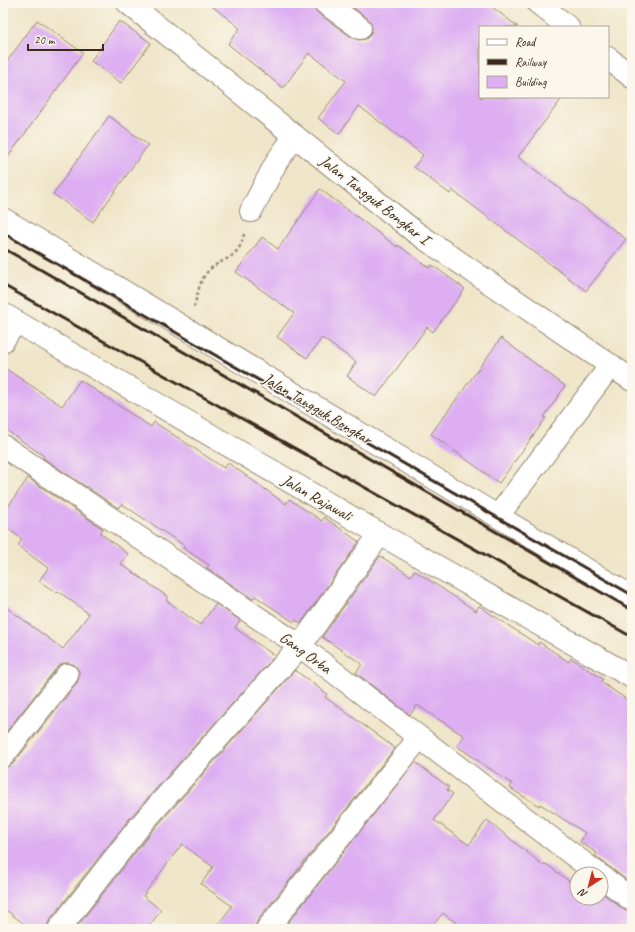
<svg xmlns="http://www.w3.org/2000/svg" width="635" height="932" font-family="Caveat,sans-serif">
<rect width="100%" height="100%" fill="#fbf7ec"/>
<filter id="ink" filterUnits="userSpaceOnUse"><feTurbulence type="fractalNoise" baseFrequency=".025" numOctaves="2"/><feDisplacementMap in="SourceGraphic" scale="8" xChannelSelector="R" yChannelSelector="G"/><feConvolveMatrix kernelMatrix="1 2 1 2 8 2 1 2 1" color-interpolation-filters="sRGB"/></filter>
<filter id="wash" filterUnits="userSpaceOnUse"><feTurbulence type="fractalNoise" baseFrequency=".012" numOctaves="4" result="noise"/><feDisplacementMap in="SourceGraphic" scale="16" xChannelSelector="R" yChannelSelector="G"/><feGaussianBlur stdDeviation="0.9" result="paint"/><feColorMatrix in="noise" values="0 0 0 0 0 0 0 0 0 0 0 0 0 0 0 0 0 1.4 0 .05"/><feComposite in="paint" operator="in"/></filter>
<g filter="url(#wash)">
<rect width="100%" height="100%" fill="#efe5c8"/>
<g id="blocks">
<path fill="#ddaef2" d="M 208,3 L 313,3 L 314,9 L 318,13 L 353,38 L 359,40 L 366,39 L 370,35 L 372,29 L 371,23 L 367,18 L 347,3 L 487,3 L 518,27 L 480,27 L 480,97 L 563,97 L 518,157 L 626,239 L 586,291 L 452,190 L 450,194 L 414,167 L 423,155 L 359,106 L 339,134 L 318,118 L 346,81 L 309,53 L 283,88 L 228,44 L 240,28 Z
M 37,20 L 83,53 L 3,164 L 3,67 Z
M 119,21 L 151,43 L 121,83 L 91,61 Z
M 109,116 L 148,145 L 93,222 L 53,194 Z
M 320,189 L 397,247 L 398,245 L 429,268 L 432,265 L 465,289 L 433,332 L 427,327 L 376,397 L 347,376 L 356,362 L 322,338 L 307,358 L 277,337 L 294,313 L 236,272 L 262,237 L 278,249 Z
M 501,338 L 565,386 L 544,417 L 546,418 L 499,483 L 431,434 Z
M 3,367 L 62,406 L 80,380 L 151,427 L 154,422 L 224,468 L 228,463 L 286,504 L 289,499 L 322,521 L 324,517 L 359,542 L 301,623 L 295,620 L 294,622 L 255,596 L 253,599 L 207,568 L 209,565 L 183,548 L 185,546 L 122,504 L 118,508 L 43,458 L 44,456 L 3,428 Z
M 28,478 L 103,529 L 100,533 L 128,554 L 121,564 L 168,597 L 166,600 L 200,625 L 216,604 L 240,620 L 235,628 L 275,656 L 129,819 L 49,921 L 47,929 L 31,929 L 3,908 L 3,768 L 13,764 L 77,683 L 79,677 L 79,671 L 75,665 L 69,663 L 63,663 L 57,667 L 3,736 L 3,605 L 63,649 L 89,614 L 58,591 L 57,593 L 39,581 L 48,568 L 18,546 L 22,539 L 3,525 L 3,514 Z
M 380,556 L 411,576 L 414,570 L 476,611 L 479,606 L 538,645 L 539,642 L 569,662 L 571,658 L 603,679 L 601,682 L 632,703 L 632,884 L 595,856 L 597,853 L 580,842 L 585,833 L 540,804 L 539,806 L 510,788 L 512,784 L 457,746 L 464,736 L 417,705 L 410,715 L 356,673 L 362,664 L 322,637 Z
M 295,670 L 327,694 L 325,697 L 395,748 L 257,921 L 255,929 L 215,929 L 232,906 L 201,884 L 213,867 L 182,844 L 143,896 L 161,910 L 147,929 L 75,929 L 149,835 Z
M 415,762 L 449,787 L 447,790 L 453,794 L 434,820 L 469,845 L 487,820 L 544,866 L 546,864 L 573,884 L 577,879 L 577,898 L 601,898 L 601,892 L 624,910 L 632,912 L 632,929 L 464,929 L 443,913 L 430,929 L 283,929 Z"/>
</g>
</g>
<g filter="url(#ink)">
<use href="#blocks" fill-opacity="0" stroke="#958873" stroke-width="1"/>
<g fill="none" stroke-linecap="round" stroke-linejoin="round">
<g stroke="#958873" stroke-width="24">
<path id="minor" d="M 128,3 L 415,232 L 632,380
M 325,3 L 360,28
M 538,3 L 568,27
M 608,58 L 632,77
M 251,211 L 277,161 L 295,136
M 3,219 L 632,597
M 3,314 L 380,534 L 632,677
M 3,341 L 11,329
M 3,446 L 300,646 L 598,874
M 498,516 L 611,365
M 3,756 L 67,675
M 601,876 L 632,900
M 59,929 L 139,827 L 300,646 L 380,534
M 267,929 L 419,738"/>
</g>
<path stroke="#958873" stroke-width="2.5" stroke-dasharray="3 3" stroke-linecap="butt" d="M 194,307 C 197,297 199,283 205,275 C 217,257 239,263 244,234"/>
<use href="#minor" stroke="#fff" stroke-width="22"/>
<path stroke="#3b2a1e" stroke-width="3" d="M 3,233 L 632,595
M 3,248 L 632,610
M 3,285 L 632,637"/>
</g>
</g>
<g text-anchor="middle" stroke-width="3" stroke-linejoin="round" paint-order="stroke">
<g font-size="16" fill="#3b2a1e" stroke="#fbf7ec">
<text transform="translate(375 199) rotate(38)" y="6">Jalan Tangguk Bongkar I</text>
<text transform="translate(318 408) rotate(31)" y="6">Jalan Tangguk Bongkar</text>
<text transform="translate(317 497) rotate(30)" y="6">Jalan Rajawali</text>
<text transform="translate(306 652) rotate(36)" y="6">Gang Orba</text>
</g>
</g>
<rect width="635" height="932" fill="none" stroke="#fbf7ec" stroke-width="16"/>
<rect x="479" y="26" width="130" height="72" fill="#fbf7ec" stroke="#aea59a"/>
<rect x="487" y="39" width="20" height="6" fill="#ffffff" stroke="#aea59a"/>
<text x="515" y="46" font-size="12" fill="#3b2a1e">Road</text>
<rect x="487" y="59" width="20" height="6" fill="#3b2a1e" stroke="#aea59a"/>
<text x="515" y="66" font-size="12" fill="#3b2a1e">Railway</text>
<rect x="487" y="76" width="20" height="12" fill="#ddaef2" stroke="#aea59a"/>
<text x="515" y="86" font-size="12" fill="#3b2a1e">Building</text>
<g transform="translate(589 886) rotate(216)"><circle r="19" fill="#fbf7ec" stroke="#aea59a"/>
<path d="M0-3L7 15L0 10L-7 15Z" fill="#c8321e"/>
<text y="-6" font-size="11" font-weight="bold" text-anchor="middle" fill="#3b2a1e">N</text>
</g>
<path d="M28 44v6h75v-6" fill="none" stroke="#3b2a1e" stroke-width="2"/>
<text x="34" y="44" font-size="12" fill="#3b2a1e" stroke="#fbf7ec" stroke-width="3" paint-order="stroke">20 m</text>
</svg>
